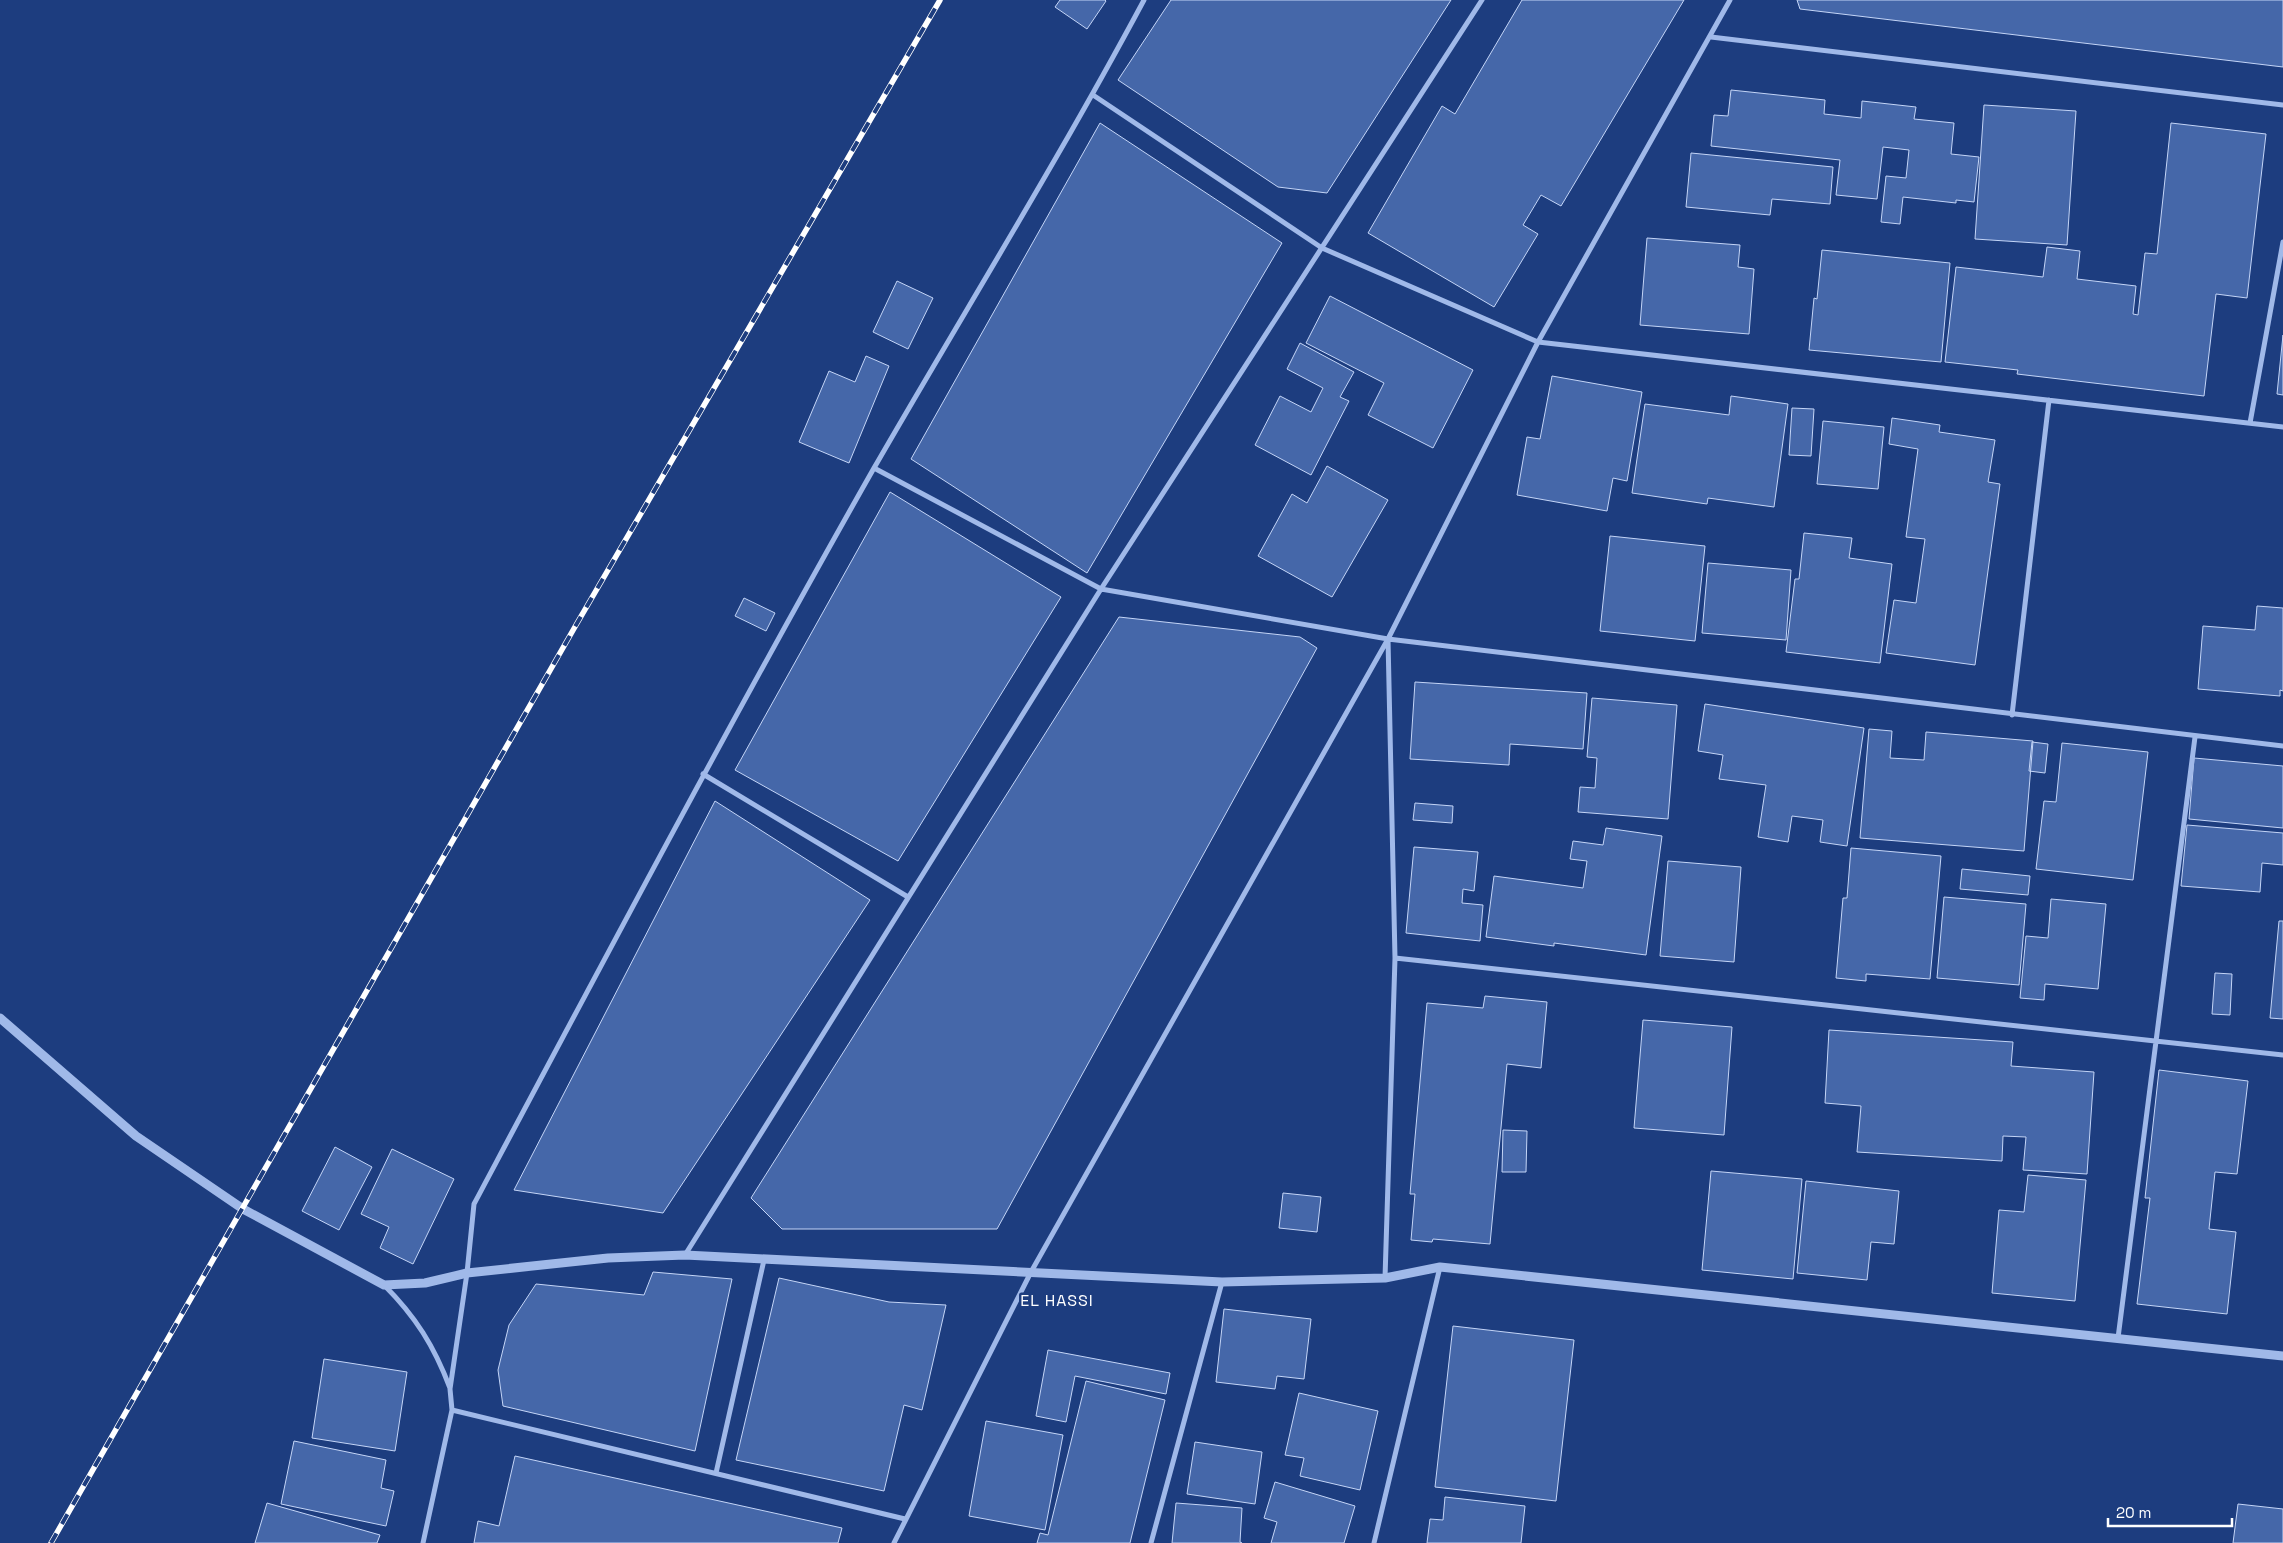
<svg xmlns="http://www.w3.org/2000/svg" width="2283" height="1543" font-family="'Space Grotesk',sans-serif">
<rect width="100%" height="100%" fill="#1d3d7f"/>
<path fill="#4567a9" stroke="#c4d5f7" d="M 1060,0 L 1105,0 L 1106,1 L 1087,29 L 1055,7 Z
M 1171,0 L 1451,0 L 1327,193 L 1278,187 L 1118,80 Z
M 1522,0 L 1684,0 L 1561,206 L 1541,195 L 1523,225 L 1538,234 L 1494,307 L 1368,233 L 1442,106 L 1455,114 Z
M 1797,0 L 2283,0 L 2283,67 L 1800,9 Z
M 1731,90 L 1825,100 L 1824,114 L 1861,118 L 1862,101 L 1916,107 L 1914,119 L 1954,123 L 1951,154 L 1979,157 L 1974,202 L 1956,200 L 1956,203 L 1903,197 L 1900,224 L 1881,222 L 1886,176 L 1906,178 L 1909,150 L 1883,147 L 1877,199 L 1836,195 L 1840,160 L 1711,146 L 1714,115 L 1728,116 Z
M 1984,105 L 2076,111 L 2067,245 L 1975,239 Z
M 1100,123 L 1282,243 L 1087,573 L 911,459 Z
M 2171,123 L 2266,134 L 2247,298 L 2216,294 L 2204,396 L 2017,374 L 2018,370 L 1945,362 L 1956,267 L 2043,277 L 2047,247 L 2080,251 L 2077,279 L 2136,286 L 2133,314 L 2138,315 L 2145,253 L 2157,254 Z
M 1691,153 L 1833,167 L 1830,204 L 1772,199 L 1770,215 L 1686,207 Z
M 1647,238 L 1740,245 L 1738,267 L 1754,269 L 1749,334 L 1640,325 Z
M 1822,250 L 1950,263 L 1941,362 L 1809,350 L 1814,298 L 1817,299 Z
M 897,281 L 933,298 L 908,349 L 873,332 Z
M 1330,296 L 1473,370 L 1433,448 L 1368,415 L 1384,383 L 1306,343 Z
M 2283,335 L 2283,395 L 2277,394 Z
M 1300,343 L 1354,372 L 1340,397 L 1349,401 L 1311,475 L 1255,445 L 1280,396 L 1311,412 L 1323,388 L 1287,369 Z
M 866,356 L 889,366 L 849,463 L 799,442 L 829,371 L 855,382 Z
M 1552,376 L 1642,392 L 1627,481 L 1613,478 L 1607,511 L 1517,495 L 1527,437 L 1540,439 Z
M 1731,396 L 1788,404 L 1774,507 L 1708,498 L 1707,504 L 1632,493 L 1645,404 L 1729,415 Z
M 1792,408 L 1814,409 L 1811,456 L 1789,455 Z
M 1892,418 L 1940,425 L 1939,432 L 1995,440 L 1988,482 L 2000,484 L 1975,665 L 1886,653 L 1894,600 L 1916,603 L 1925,539 L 1906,537 L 1918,449 L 1889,444 Z
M 1823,421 L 1884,427 L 1878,489 L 1817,484 Z
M 1327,466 L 1388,500 L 1332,597 L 1258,556 L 1292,494 L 1307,503 Z
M 890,492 L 1061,597 L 898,861 L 735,770 Z
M 1804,533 L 1852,538 L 1849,558 L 1892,564 L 1880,663 L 1786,652 L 1795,579 L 1799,579 Z
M 1610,536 L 1705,546 L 1695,641 L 1600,631 Z
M 1708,563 L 1791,570 L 1786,640 L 1702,633 Z
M 744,598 L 775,613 L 766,631 L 735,616 Z
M 2257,606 L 2283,608 L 2283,691 L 2280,690 L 2280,696 L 2198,689 L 2203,626 L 2255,630 Z
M 1119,617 L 1300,637 L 1317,648 L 997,1229 L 782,1229 L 751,1198 Z
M 1415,682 L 1587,693 L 1583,749 L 1510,744 L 1509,765 L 1410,759 Z
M 1592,698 L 1677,705 L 1668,819 L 1578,812 L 1580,787 L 1595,788 L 1597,758 L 1587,757 Z
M 1705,704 L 1864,728 L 1847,846 L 1820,842 L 1823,820 L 1792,816 L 1788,842 L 1758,837 L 1766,785 L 1719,779 L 1723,755 L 1698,751 Z
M 1869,729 L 1892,731 L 1890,758 L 1924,760 L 1926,732 L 2033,741 L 2024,851 L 1860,838 Z
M 2032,742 L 2048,744 L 2045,773 L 2029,771 Z
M 2062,743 L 2148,752 L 2133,880 L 2036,869 L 2044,801 L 2056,802 Z
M 2194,758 L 2283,766 L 2283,828 L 2189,819 Z
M 715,801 L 870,900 L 663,1213 L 514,1190 Z
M 1415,803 L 1453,806 L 1452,823 L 1413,820 Z
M 2187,825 L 2283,833 L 2283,865 L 2262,863 L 2260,892 L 2181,886 Z
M 1606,828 L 1662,836 L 1646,955 L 1554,943 L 1554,946 L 1486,937 L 1494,876 L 1583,888 L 1587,861 L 1570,859 L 1573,841 L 1603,845 Z
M 1414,847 L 1478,852 L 1474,891 L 1463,889 L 1462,903 L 1483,905 L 1480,941 L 1406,933 Z
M 1851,848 L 1941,856 L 1930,979 L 1866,974 L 1866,981 L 1836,978 L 1843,898 L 1847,898 Z
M 1668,861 L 1741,867 L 1734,962 L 1660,956 Z
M 1962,869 L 2030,876 L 2028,895 L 1960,889 Z
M 1944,897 L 2026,904 L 2019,985 L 1937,978 Z
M 2051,899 L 2106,904 L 2098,989 L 2045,984 L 2044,1000 L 2020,998 L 2026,936 L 2048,938 Z
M 2279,921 L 2283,921 L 2283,1019 L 2270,1018 Z
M 2215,973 L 2232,974 L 2230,1015 L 2212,1014 Z
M 1485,996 L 1547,1002 L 1541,1068 L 1507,1064 L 1490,1244 L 1433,1239 L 1432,1242 L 1411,1240 L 1415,1194 L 1410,1194 L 1427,1003 L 1483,1008 Z
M 1643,1020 L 1732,1027 L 1724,1135 L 1634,1128 Z
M 1829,1030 L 2013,1042 L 2011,1066 L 2094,1072 L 2087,1174 L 2023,1170 L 2026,1137 L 2003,1136 L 2002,1161 L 1857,1152 L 1861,1106 L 1825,1103 Z
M 2159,1070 L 2248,1081 L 2237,1174 L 2215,1172 L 2209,1229 L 2236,1232 L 2227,1314 L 2137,1304 L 2150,1198 L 2145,1198 Z
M 1503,1130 L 1527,1131 L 1526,1172 L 1502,1172 Z
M 335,1147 L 372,1167 L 339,1230 L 302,1211 Z
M 392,1149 L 454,1179 L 413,1264 L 380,1248 L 389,1227 L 361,1214 Z
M 1711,1171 L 1802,1179 L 1793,1279 L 1702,1270 Z
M 2028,1175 L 2086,1180 L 2075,1301 L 1992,1293 L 1999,1210 L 2024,1212 Z
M 1806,1181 L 1899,1191 L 1894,1244 L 1871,1242 L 1867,1280 L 1797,1273 Z
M 1283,1193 L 1321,1197 L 1317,1232 L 1279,1228 Z
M 653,1272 L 732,1279 L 695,1451 L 503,1406 L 498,1370 L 509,1325 L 536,1284 L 644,1295 Z
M 779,1278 L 889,1302 L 946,1305 L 922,1410 L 904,1405 L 884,1491 L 736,1460 Z
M 1224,1309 L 1311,1319 L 1304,1379 L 1277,1376 L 1275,1389 L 1216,1382 Z
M 1453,1326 L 1574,1340 L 1556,1501 L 1435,1487 Z
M 1048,1350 L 1170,1373 L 1166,1394 L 1075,1376 L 1066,1422 L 1036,1416 Z
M 324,1359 L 407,1372 L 395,1451 L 312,1438 Z
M 1086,1381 L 1165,1400 L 1130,1543 L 1037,1543 L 1040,1533 L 1048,1535 Z
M 1299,1393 L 1378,1411 L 1360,1490 L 1300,1476 L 1304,1458 L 1285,1455 Z
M 986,1421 L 1063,1435 L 1045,1530 L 969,1516 Z
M 294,1441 L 386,1460 L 381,1488 L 394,1491 L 386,1526 L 281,1504 Z
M 1195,1442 L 1262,1452 L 1255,1504 L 1187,1494 Z
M 515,1456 L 842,1528 L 838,1543 L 474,1543 L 478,1521 L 499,1526 Z
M 1275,1482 L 1355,1506 L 1344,1543 L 1271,1543 L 1277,1522 L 1264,1518 Z
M 1445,1497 L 1525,1506 L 1521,1543 L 1427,1543 L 1430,1519 L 1443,1520 Z
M 267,1503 L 380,1535 L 377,1543 L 255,1543 Z
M 1176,1503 L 1242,1508 L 1240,1542 L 1242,1543 L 1172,1543 Z
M 2238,1504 L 2283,1509 L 2283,1543 L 2233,1543 Z"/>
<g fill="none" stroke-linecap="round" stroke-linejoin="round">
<path stroke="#a0b9e9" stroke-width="5" d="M 1711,37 L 2283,105
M 1093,95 L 1322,248 L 1538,342 L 2283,427
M 2250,423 L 2283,242
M 874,468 L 1101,589 L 1388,639 L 2283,746
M 2012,715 L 2049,400
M 703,774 L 908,897
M 1395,958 L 2283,1055
M 685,1255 L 1101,589 L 1482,0
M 1385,1278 L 1395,958 L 1388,639
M 384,1285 C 416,1317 434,1346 450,1388
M 2118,1338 L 2195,737
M 452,1410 L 905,1519
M 716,1473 L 764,1260
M 423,1543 L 452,1410 L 450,1389 L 467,1273 L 474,1204 C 605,958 736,711 874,468 C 964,312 1059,159 1144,0
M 894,1543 L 1031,1272 L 1388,639 L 1538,342 L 1730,0
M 1151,1543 L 1222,1282
M 1374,1543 L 1440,1267"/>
<path stroke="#a0b9e9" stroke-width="9" d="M 0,1018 L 136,1136 L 243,1209 L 384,1285 L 425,1283 L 467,1273 L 608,1258 L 685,1255 L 1222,1282 L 1385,1278 L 1440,1267 L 2283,1356"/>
<g stroke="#fff" stroke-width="5.5">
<path id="rail" d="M 51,1543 L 576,625 L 940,0"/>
</g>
<use href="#rail" stroke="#1d3d7f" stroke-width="4" stroke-dasharray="11" stroke-linecap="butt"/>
</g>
<g text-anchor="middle" stroke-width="5" stroke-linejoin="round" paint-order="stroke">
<g font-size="16" letter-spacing="1" fill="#fff" stroke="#1d3d7f">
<text x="1057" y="1306">EL HASSI</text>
</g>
</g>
<path d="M2108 1518v8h124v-8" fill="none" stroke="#ffffff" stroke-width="2.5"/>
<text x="2116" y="1518" font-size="15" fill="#ffffff" stroke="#1d3d7f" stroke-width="4" paint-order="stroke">20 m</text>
</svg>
